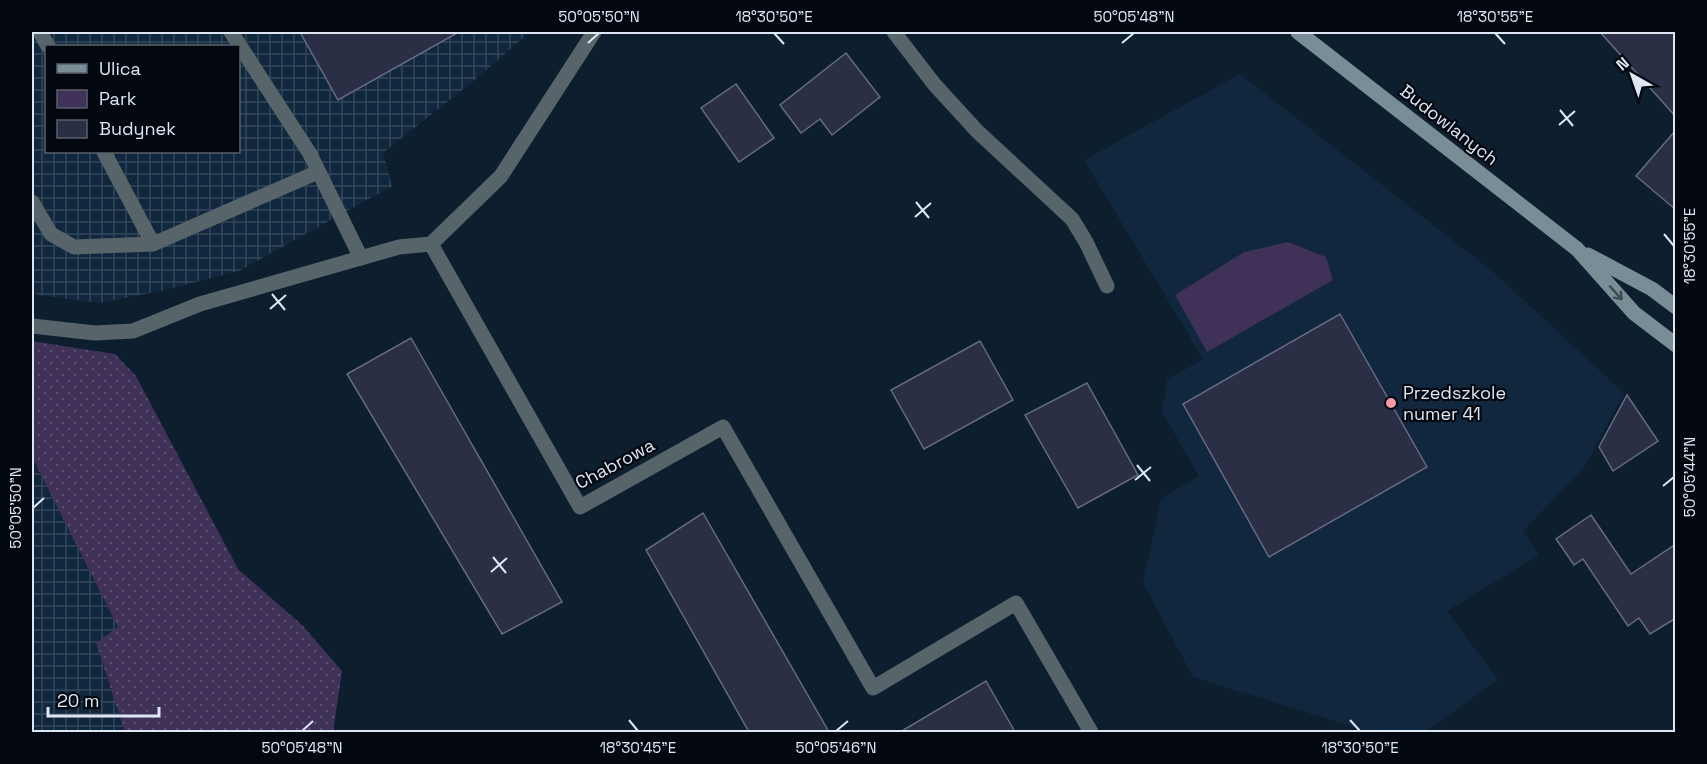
<svg xmlns="http://www.w3.org/2000/svg" width="1707" height="764" font-family="'Space Grotesk',sans-serif">
<defs>
<pattern id="industrial-grid" width="8" height="8" patternUnits="userSpaceOnUse" patternTransform="scale(1.5)"><rect width="8" height="8" fill="#11273e"/><path d="M0 4h8M4 0v8" fill="none" stroke="#33465a"/></pattern>
<pattern id="grass-dots" width="8" height="8" patternUnits="userSpaceOnUse" patternTransform="scale(1.5)"><rect width="8" height="8" fill="#3f3157"/><path d="M2 2h.1M6 6h.1" fill="none" stroke="#5a4f70" stroke-width="1.8" stroke-linecap="round"/></pattern>
</defs>
<rect width="100%" height="100%" fill="#0d1e2f"/>
<path fill="#11273e" d="M 1240,74 L 1491,270 L 1624,393 L 1583,469 L 1523,531 L 1539,555 L 1447,611 L 1498,680 L 1425,732 L 1370,732 L 1193,677 L 1143,583 L 1161,499 L 1199,476 L 1162,412 L 1167,380 L 1203,359 L 1084,160 Z"/>
<path fill="url(#industrial-grid)" fill-rule="evenodd" d="M 32,32 L 530,32 L 472,82 L 383,153 L 392,186 L 239,271 L 165,290 L 99,303 L 38,295 L 32,292 ZM 46,46 L 238,46 L 238,152 L 46,152 Z
M 32,457 L 119,628 L 96,644 L 125,732 L 32,732 Z"/>
<path fill="url(#grass-dots)" d="M 32,341 L 115,354 L 136,376 L 238,569 L 302,625 L 342,671 L 333,732 L 125,732 L 96,643 L 118,627 L 32,457 Z"/>
<path fill="#3f3157" d="M 1288,242 L 1326,257 L 1333,280 L 1207,352 L 1175,295 L 1244,252 Z"/>
<path fill="#2b2f46" stroke="#656b84" stroke-width="1.5" d="M 300,32 L 459,32 L 338,100 Z
M 1600,32 L 1676,32 L 1676,117 Z
M 846,53 L 880,97 L 832,135 L 820,119 L 801,133 L 780,105 Z
M 736,84 L 774,138 L 739,162 L 701,108 Z
M 1676,130 L 1676,210 L 1636,176 Z
M 1340,314 L 1427,467 L 1269,557 L 1183,404 Z
M 411,338 L 562,602 L 502,634 L 347,374 Z
M 980,341 L 1013,400 L 924,449 L 891,390 Z
M 1087,383 L 1138,475 L 1078,508 L 1025,415 Z
M 1627,395 L 1658,441 L 1613,471 L 1599,447 Z
M 703,513 L 829,732 L 749,732 L 646,550 Z
M 1591,515 L 1631,574 L 1676,544 L 1676,618 L 1650,634 L 1639,618 L 1628,626 L 1583,559 L 1574,565 L 1556,539 Z
M 986,681 L 1015,732 L 900,732 Z"/>
<g fill="none" stroke-linecap="round" stroke-linejoin="round">
<path stroke="#57646a" stroke-width="15" d="M 40,32 L 48,46
M 231,32 L 310,154 L 361,258
M 894,32 L 934,84 L 977,131 L 1072,219 L 1086,242 L 1107,286
M 104,152 L 153,244
M 32,202 L 51,234 L 74,247 L 153,244 L 318,172
M 431,244 L 501,176 L 594,32"/>
<path stroke="#57646a" stroke-width="15" d="M 32,326 L 95,333 L 133,331 L 200,304 L 399,247 L 431,244 L 580,507 L 723,427 L 873,688 L 1016,603 L 1091,732"/>
<path stroke="#788d96" stroke-width="15" d="M 1298,32 L 1577,249 L 1634,313 L 1676,345
M 1588,255 L 1652,289 L 1676,307"/>
</g>
<defs><path id="oneway-shaft" d="M-6 0H5M1.5-3L5.5 0L1.5 3" fill="none" stroke-width="1.6" stroke-linecap="round" stroke-linejoin="round" transform="scale(1.5)"/></defs>
<use stroke="#3e4a52" href="#oneway-shaft" transform="translate(1616 293) rotate(48)"/>
<path fill="none" stroke="#dde8f4" stroke-width="2" d="M 774,33 L 784,44M 1495,33 L 1505,44M 588,43 L 599,33M 1122,43 L 1134,33M 1560,110 L 1573,126M 1559,125 L 1575,111M 916,202 L 929,218M 915,217 L 931,203M 1664,234 L 1674,246M 272,294 L 285,310M 270,309 L 286,295M 1137,465 L 1150,481M 1135,480 L 1151,467M 1663,486 L 1674,477M 33,508 L 44,498M 493,557 L 506,573M 491,572 L 507,558M 629,720 L 638,731M 1350,720 L 1360,731M 302,731 L 313,721M 836,731 L 848,721"/>
<circle fill="#f49aa3" stroke="#03070f" stroke-width="2" cx="1391" cy="403" r="6"/>
<g text-anchor="middle" stroke-width="4.5" stroke-linejoin="round" paint-order="stroke">
<g font-size="18" fill="#dde8f4" stroke="#03070f">
<text transform="translate(1449 125) rotate(38)" y="6">Budowlanych</text>
<text transform="translate(615 464) rotate(-28)" y="6">Chabrowa</text>
</g>
<g font-size="18" fill="#dde8f4" stroke="#03070f" text-anchor="start">
<text x="1403" y="399">Przedszkole<tspan x="1403" dy="21">numer 41</tspan></text>
</g>
</g>
<rect width="1707" height="764" fill="none" stroke="#03070f" stroke-width="66"/>
<rect x="45" y="45" width="195" height="108" fill="#03070f" stroke="#5a616b" stroke-width="1.5"/>
<rect x="57" y="64" width="30" height="9" fill="#788d96" stroke="#5a616b" stroke-width="1.5"/>
<text x="99" y="75" font-size="18" fill="#dde8f4">Ulica</text>
<rect x="57" y="90" width="30" height="18" fill="#3f3157" stroke="#5a616b" stroke-width="1.5"/>
<text x="99" y="105" font-size="18" fill="#dde8f4">Park</text>
<rect x="57" y="120" width="30" height="18" fill="#2b2f46" stroke="#5a616b" stroke-width="1.5"/>
<text x="99" y="135" font-size="18" fill="#dde8f4">Budynek</text>
<g transform="translate(1632 75) rotate(320)" stroke="#03070f" stroke-width="4.5" paint-order="stroke">
<path d="M0-4.5L10 22L0 15L-10 22Z" fill="#dde8f4"/>
<text y="-9" font-size="16" font-weight="bold" text-anchor="middle" fill="#dde8f4">N</text>
</g>
<path d="M48 707v9h111v-9" fill="none" stroke="#dde8f4" stroke-width="3"/>
<text x="57" y="707" font-size="18" fill="#dde8f4" stroke="#03070f" stroke-width="4.5" paint-order="stroke">20 m</text>
<rect x="33" y="33" width="1641" height="698" fill="none" stroke="#dde8f4" stroke-width="2"/>
<g font-size="15" text-anchor="middle" fill="#dde8f4">
<text x="599" y="22">50°05'50"N</text>
<text x="774" y="22">18°30'50"E</text>
<text x="1134" y="22">50°05'48"N</text>
<text x="1495" y="22">18°30'55"E</text>
<text transform="translate(1690 246) rotate(-90)" y="5">18°30'55"E</text>
<text transform="translate(1690 477) rotate(-90)" y="5">50°05'44"N</text>
<text transform="translate(16 508) rotate(-90)" y="5">50°05'50"N</text>
<text x="302" y="753">50°05'48"N</text>
<text x="638" y="753">18°30'45"E</text>
<text x="836" y="753">50°05'46"N</text>
<text x="1360" y="753">18°30'50"E</text>
</g>
</svg>
